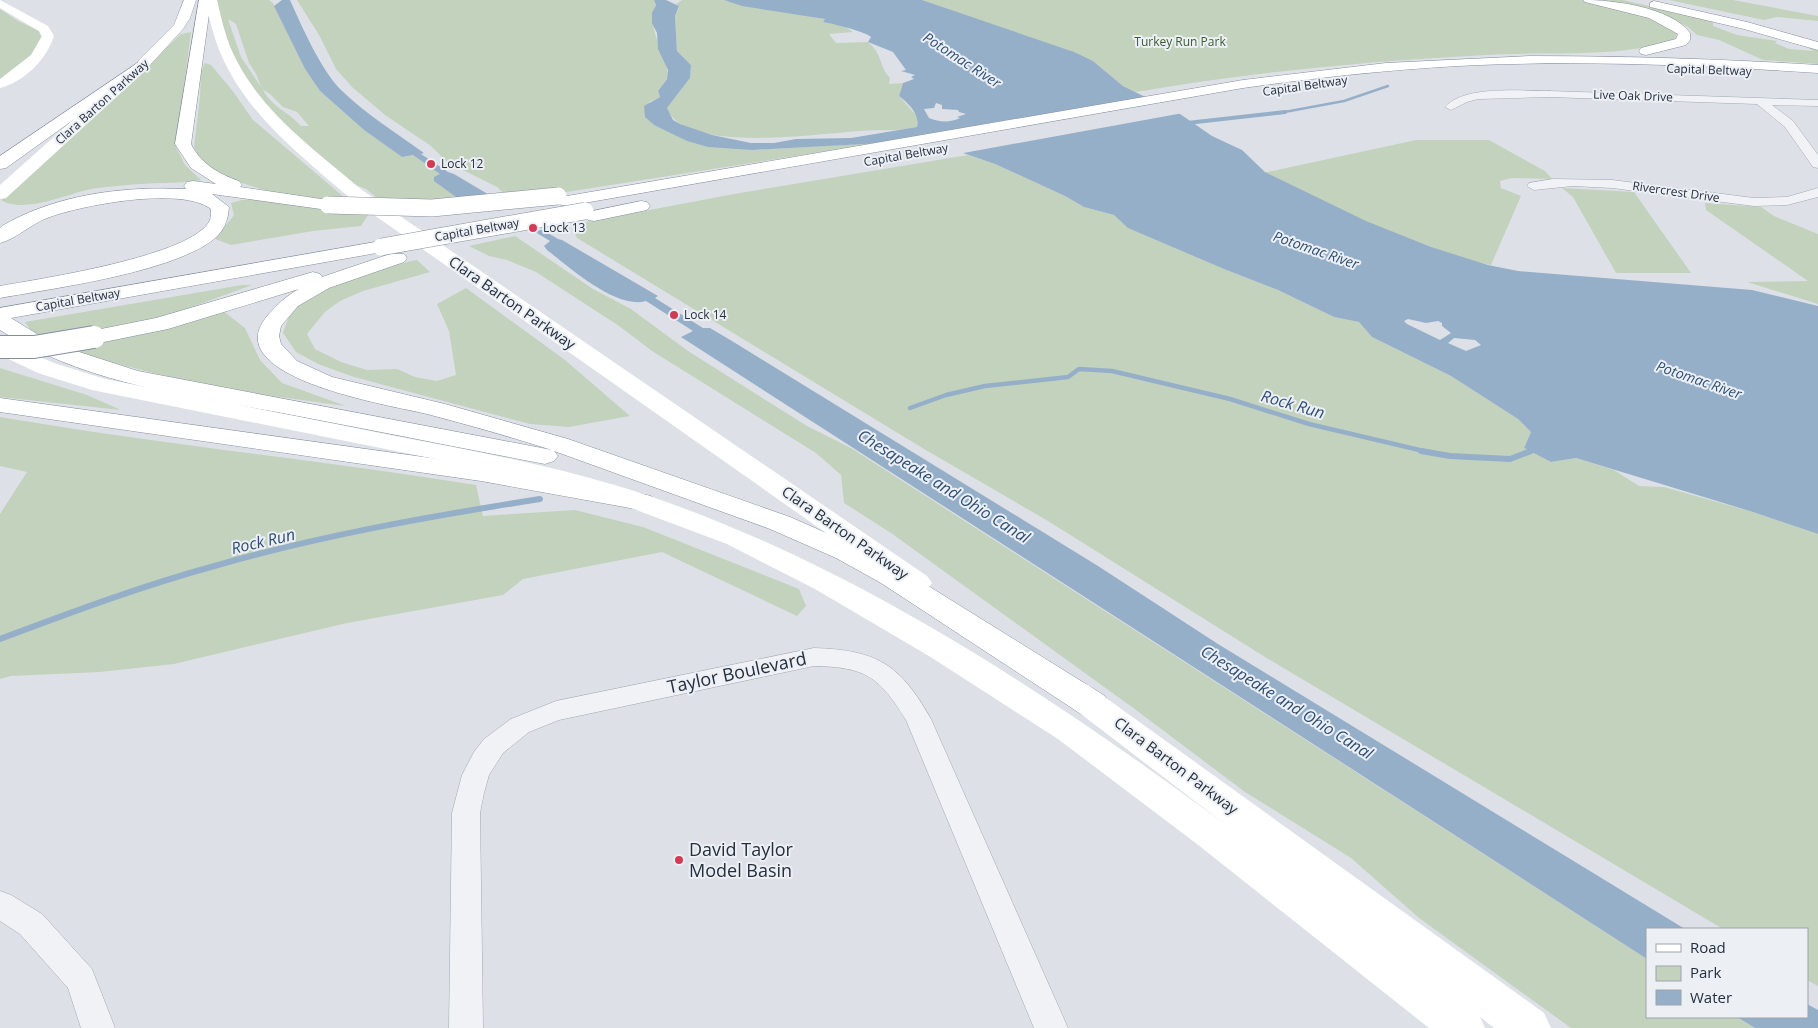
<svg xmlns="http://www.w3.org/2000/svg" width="1818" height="1028" font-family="'Open Sans',sans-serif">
<rect width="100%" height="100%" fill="#dde1e7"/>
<path fill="#c3d2bd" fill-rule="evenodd" d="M 216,0 L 269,0 L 273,3 L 305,69 L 320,91 L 364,130 L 402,157 L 413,155 L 441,174 L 466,203 L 377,198 L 366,189 L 355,185 C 318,153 277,123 248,82 C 231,59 223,27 216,0 ZM 228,19 L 236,24 L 249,63 L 256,74 L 261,87 L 241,57 ZM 263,90 L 270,94 L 283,107 L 297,112 L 309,126 L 301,126 C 289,112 272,107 263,90 Z
M 297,0 L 654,0 L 656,4 C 644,31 672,61 667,78 C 665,82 661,87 658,91 L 660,97 L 649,102 L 654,125 L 669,131 L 752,150 L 878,143 L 541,196 L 507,196 L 497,187 L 447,162 L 431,146 L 385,115 L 352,87 L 336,69 L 319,35 Z
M 682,0 L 724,0 L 825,19 L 823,22 L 844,26 L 853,32 L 829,34 L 836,43 L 868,42 C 884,56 878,65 890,78 L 889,84 L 903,83 L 899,96 L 917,116 L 917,127 C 896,132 881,129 860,131 C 821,133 683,155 667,108 L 690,78 L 691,65 L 677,51 L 675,16 L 679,7 L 676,4 Z
M 922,0 L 1580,0 L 1650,18 L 1677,33 L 1675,39 C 1625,59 1542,51 1487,55 C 1369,61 1252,72 1136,92 L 1123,86 L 1093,61 Z
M 1601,0 L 1623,0 L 1713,21 L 1713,26 L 1737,35 L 1777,41 L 1775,43 L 1789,49 L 1814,51 L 1803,45 L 1818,49 L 1818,64 L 1763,60 L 1719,40 L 1697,35 L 1688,27 L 1667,18 Z
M 1669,0 L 1733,0 L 1818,16 L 1818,21 L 1777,17 L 1764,20 Z
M 0,9 L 18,21 L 39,31 L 42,40 L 22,67 L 0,81 Z
M 191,32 L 176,147 L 185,165 L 201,180 L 191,182 C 167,183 142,183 118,186 C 106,187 94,188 83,191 C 61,197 21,213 1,200 L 181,34 Z
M 205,63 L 211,65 L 232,90 L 253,120 L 345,198 C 321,210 233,184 209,168 C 202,164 197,154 194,147 L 200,97 L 201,71 Z
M 1416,140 L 1489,140 L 1545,171 L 1552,179 L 1512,178 L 1500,181 L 1501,188 L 1521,196 L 1491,265 L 1450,257 L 1384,235 L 1258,174 Z
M 968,155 L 995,164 L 1065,196 L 1084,207 L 1114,215 L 1129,228 L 1224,269 L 1278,290 L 1334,317 L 1359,322 L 1372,337 L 1451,376 L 1518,419 L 1531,432 L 1524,448 L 1551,462 L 1576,458 L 1614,470 L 1639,486 L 1664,487 L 1753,512 L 1818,534 L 1818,986 L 1807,980 L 1807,929 L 1723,929 L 1265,657 L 1048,521 L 924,449 L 577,238 L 574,231 L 586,222 L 734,194 Z
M 1562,188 L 1634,192 L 1691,273 L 1616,273 L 1573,197 Z
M 242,200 L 265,200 L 368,215 L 361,226 L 313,231 L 231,245 L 215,239 L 234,215 L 231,203 Z
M 1705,203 L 1761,207 L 1774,216 L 1818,234 L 1818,304 L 1747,282 L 1808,281 L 1706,210 Z
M 515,236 L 593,289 L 631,309 L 688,351 L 807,426 L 851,448 L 1647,959 L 1647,1017 L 1737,1017 L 1755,1028 L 1571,1028 L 1419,918 L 1351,858 L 1245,792 L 1136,710 L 891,533 L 844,503 L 841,475 L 816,453 L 652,351 L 619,326 L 536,272 L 507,260 L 489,256 L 469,246 Z
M 417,260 L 430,272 L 363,291 L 340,301 L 325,312 L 307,334 L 315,349 L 341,362 L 367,370 L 397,369 L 415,377 L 437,381 L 456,375 L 449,331 L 437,304 L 466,288 L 565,360 L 630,416 L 569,427 L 530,424 L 354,377 L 318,364 L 296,352 L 283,333 C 285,327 287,321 290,315 C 307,287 385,266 417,260 Z
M 242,285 L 252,285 L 170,315 L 47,340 L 32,332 L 25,322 Z
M 222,310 L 245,328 L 260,360 L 282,383 L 346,406 C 257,395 169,380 83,354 L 75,347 L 119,339 Z
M 0,368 L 87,395 L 121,410 L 0,397 Z
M 0,417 C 158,444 318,460 476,485 L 483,516 L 575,510 L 643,527 L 799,589 L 806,606 L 797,616 L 662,552 L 523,579 L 503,595 L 347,623 L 174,664 L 100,672 L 11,676 L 0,679 L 0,514 L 27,472 L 0,466 Z"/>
<path fill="#96afc9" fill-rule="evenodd" d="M 282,0 L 290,0 C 302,27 321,70 341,90 C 366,114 396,133 424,153 L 421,154 L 448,172 L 454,174 L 518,212 L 516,214 L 558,239 L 562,240 L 658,296 L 655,298 L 703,328 L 710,328 L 732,341 L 1098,566 L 1218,644 L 1685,929 L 1647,929 L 1647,959 L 681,337 L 693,331 L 646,301 C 617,310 569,267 547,250 L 544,246 L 550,241 L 509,216 L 481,215 L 434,181 L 434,177 L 440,174 L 413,155 L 402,157 L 364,130 L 320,91 L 305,69 L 274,6 Z
M 654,0 L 666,0 L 679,6 L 675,16 L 677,51 L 691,65 L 690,78 L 667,108 L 673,120 L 680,124 L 712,135 L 751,143 L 774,143 L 796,139 L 851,138 L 917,127 C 920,114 909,104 899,96 L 903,83 L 914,79 L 911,77 L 915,75 L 901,71 L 906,70 L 893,52 L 868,42 L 871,37 C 864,31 833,24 823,22 L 825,19 L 742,6 L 724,0 L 922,0 L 1001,27 L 1074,52 L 1093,61 L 1123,86 L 1180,114 L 1212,136 L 1242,150 L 1265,172 L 1366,221 L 1431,247 L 1488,265 L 1518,271 L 1752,290 L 1818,306 L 1818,534 L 1753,512 L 1576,458 L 1551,462 L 1524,448 L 1531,432 L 1518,419 L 1451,376 L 1372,337 L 1359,322 L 1334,317 L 1278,290 L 1224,269 L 1128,228 L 1114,215 L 1084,207 L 1065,196 L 995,164 L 960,152 L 902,142 L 752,150 L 708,147 L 687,141 L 654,125 L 645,117 L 644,106 L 660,97 L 658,91 L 667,79 L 668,70 L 658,49 L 657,33 L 652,23 L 652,13 L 656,5 ZM 936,103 L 942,105 L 942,109 L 958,110 L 959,112 L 966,114 L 957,117 L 960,118 C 950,123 939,122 929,118 L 924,109 L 934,108 ZM 1408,319 L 1426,323 L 1438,321 L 1442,323 L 1442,326 L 1451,333 L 1440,340 L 1407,324 L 1404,321 ZM 1454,338 L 1475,340 L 1481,345 L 1466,351 L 1448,343 Z
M 1807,1004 L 1818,1010 L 1818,1028 L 1755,1028 L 1737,1017 L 1807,1017 Z"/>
<path fill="#dde1e7" d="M 1149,96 L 1183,113 L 958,154 L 902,145 L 858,146 Z
M 503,200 L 520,210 L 520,214 L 546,229 L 531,232 L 508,219 L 481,217 L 463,204 Z"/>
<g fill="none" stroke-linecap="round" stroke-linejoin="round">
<path stroke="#96afc9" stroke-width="2.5" d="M 1279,113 L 1344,101 L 1388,86"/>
<path stroke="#96afc9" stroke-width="4" d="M 1187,123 L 1285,112"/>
<path stroke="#96afc9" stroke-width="4.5" d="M 910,408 L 946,395 L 985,386 L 1068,377 L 1079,369 L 1112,371 L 1230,399 L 1309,424 L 1428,452
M 1528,452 L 1536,449"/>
<path stroke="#96afc9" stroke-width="6" d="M 1421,451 L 1450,456 L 1510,459 L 1531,451
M 0,639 C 72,612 144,585 218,565 C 323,535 432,516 540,499"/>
<g stroke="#a2a8b1" stroke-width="1">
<path id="street" d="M 1549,91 L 1818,100 L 1818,106 L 1772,105 L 1793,121 L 1818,155 L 1818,168 L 1813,167 L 1785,127 L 1757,104 L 1549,97 L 1478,99 L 1467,102 L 1451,110 L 1445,107 C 1464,85 1522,91 1549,91 Z
M 1553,179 L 1612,180 L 1754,198 L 1787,197 L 1818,188 L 1818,197 L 1787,205 L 1754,206 L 1612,188 L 1573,186 L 1534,190 L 1527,186 L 1529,183 Z
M 814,648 C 877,650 900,664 931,719 L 1068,1028 L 1034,1028 L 906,720 C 879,676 865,667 814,666 L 559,720 L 529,732 L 503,753 L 489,775 L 484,793 L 480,813 L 483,1028 L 449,1028 L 452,813 L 462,775 L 474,752 L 484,739 L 511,719 L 556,701 Z
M 0,891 L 11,895 L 42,914 L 92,969 L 115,1028 L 81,1028 L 68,988 L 20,934 L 0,921 Z"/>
</g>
<g stroke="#9ca5b4" stroke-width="1">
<path id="primary" d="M 184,0 L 196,0 L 190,18 L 183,29 L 150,65 L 140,65 L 138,62 L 140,59 L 174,25 Z"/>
</g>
<g stroke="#848e9f" stroke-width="1">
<path id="highway" d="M 199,0 L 211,0 L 191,144 C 201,164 219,174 239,181 L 242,185 L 240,187 L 328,200 L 334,201 L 337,205 L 334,209 L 328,210 L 212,194 L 229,207 C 228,221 224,231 213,240 C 169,273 55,288 0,298 L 0,286 C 39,279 194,256 210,220 C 211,217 211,212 211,209 C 182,186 81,205 47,218 C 31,224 16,239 0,243 L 0,228 L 2,226 C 56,194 125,186 186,189 L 184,186 L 187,182 L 193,181 L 216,184 L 191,168 L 175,144 Z
M 1583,0 C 1613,0 1671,7 1690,33 L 1690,40 L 1686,45 L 1646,55 L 1641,54 L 1639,51 L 1641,48 L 1676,39 L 1678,34 L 1649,18 L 1585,2 Z
M 1654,1 L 1747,22 L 1818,42 L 1818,50 L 1744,29 L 1650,7 L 1650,3 Z
M 1530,56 C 1626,56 1722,59 1818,65 L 1818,73 C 1698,65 1578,60 1458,66 C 1386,70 1314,78 1243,88 L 567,206 L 561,205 L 558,201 L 561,197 L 567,196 L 1243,80 L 1386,63 Z
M 145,58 L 152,62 L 150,65 L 6,168 L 0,169 L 0,156 Z
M 641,201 L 647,202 L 650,206 L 647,210 L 594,221 L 588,220 L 585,216 L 588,212 Z
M 381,241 L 388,243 L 391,247 L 388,251 L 11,318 L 37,334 L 70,349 L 138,371 L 552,450 C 511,437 469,425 427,414 C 395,406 213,378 268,315 C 278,304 286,296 299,289 L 168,329 L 94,344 L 86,342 L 83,337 L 86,332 L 156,318 L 306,274 L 313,272 L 320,274 L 322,277 L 390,254 L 404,254 L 407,258 L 404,262 L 329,288 L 298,306 L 281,326 L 279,336 L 281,344 L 297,361 L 332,377 L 445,404 L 568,439 L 790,517 L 856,546 L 901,569 L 1105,696 L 1110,705 L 1105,714 L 1093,717 L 1081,714 L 881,583 L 836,558 L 770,529 L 554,451 L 558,456 L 554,461 L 545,464 C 456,447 367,429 277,412 C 183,395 83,383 0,330 L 0,308 Z
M 0,398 L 481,465 L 641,494 L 651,496 L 655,502 L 651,508 L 641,510 L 481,481 L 0,412 Z"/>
</g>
<use href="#street" fill="#f0f2f6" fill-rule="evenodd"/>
<path fill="#fff" fill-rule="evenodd" d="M 0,0 L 48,26 L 54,36 C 47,59 24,82 0,88 L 0,79 L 31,55 L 42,36 L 39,31 L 0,8 Z
M 205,0 L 217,0 C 221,17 225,35 232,51 C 258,110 315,150 362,190 L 927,576 L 932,583 L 927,590 L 917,593 L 907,590 L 350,198 C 301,156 245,113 220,52 C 213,35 209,17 205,0 Z
M 142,62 L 147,63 L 149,66 L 147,69 L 6,198 L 0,199 L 0,185 L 137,63 Z
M 0,340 L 54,363 L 105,379 C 203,398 302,417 400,437 C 485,453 570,469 652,497 C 857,567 1052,696 1226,825 L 1064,701 L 1059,693 L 1064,685 L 1076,681 L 1088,685 L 1544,1013 L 1551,1028 L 1494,1028 L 1480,1017 L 1485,1028 L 1429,1028 L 1197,844 L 1058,739 L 929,656 L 815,589 L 727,544 L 631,508 L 574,490 L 510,474 L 92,390 L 38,373 L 0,355 Z"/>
<use href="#primary" fill="#fff" fill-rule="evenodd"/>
<use href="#highway" fill="#fff" fill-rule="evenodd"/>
<g stroke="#848e9f" stroke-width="18" stroke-linecap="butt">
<path id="highway-bridge-far1" d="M 328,205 L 432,208 L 558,196
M 381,247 L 585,211"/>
</g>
<g stroke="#848e9f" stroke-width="24" stroke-linecap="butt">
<path id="highway-bridge" d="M 0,347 L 34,347 L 94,337"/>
</g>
<use href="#highway-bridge-far1" stroke="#fff" stroke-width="17"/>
<use href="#highway-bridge" stroke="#fff" stroke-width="22"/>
</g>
<g fill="#d33b54" stroke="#ecf0f5" stroke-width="2">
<circle cx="431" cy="164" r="5"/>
<circle cx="533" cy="228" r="5"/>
<circle cx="674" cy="315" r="5"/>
<circle cx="679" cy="860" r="5"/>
</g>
<g text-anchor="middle" stroke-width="4" stroke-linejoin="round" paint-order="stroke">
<g font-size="12" fill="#3b5b33" stroke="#ecf0f5">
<text x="1180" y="46">Turkey Run Park</text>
</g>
<g font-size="12" fill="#262f3e" stroke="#ecf0f5">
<text transform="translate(1709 70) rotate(2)" y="4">Capital Beltway</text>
<text transform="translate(1305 86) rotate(-8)" y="4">Capital Beltway</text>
<text transform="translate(1633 96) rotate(2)" y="4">Live Oak Drive</text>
<text transform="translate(102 102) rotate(-42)" y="4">Clara Barton Parkway</text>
<text transform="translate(906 155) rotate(-10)" y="4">Capital Beltway</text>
<text transform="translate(1676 192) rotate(8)" y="4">Rivercrest Drive</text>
<text transform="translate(477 230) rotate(-10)" y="4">Capital Beltway</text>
<text transform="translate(78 300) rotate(-10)" y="4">Capital Beltway</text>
</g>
<g font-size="12" fill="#262f3e" stroke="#ecf0f5" text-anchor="start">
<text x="441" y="168">Lock 12</text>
<text x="543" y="232">Lock 13</text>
<text x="684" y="319">Lock 14</text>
</g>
<g font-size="14" font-style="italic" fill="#2e4e74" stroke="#ecf0f5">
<text transform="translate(962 60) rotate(33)" y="5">Potomac River</text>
<text transform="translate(1316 250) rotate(19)" y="5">Potomac River</text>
<text transform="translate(1699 380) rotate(19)" y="5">Potomac River</text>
</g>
<g font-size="15" fill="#262f3e" stroke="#ecf0f5">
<text transform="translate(512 303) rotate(35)" y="5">Clara Barton Parkway</text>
<text transform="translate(845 533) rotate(35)" y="5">Clara Barton Parkway</text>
<text transform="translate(1176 766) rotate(37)" y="5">Clara Barton Parkway</text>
</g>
<g font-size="16" font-style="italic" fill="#2e4e74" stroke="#ecf0f5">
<text transform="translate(1293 404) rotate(16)" y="6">Rock Run</text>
<text transform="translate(944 486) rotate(32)" y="6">Chesapeake and Ohio Canal</text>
<text transform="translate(263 541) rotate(-13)" y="6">Rock Run</text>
<text transform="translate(1287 702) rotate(32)" y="6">Chesapeake and Ohio Canal</text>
</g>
<g font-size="18" fill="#262f3e" stroke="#ecf0f5">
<text transform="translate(737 673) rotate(-12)" y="6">Taylor Boulevard</text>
</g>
<g font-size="18" fill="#262f3e" stroke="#ecf0f5" text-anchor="start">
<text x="689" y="856">David Taylor<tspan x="689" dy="21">Model Basin</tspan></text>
</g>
</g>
<rect x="1646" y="928" width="162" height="90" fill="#ecf0f5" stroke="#9da3ac"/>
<rect x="1656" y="944" width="25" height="8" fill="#ffffff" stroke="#9da3ac"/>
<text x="1690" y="953" font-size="15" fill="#262f3e">Road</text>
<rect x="1656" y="966" width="25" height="15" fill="#c3d2bd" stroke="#9da3ac"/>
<text x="1690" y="978" font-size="15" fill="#262f3e">Park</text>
<rect x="1656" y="990" width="25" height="15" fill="#96afc9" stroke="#9da3ac"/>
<text x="1690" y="1003" font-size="15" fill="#262f3e">Water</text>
</svg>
